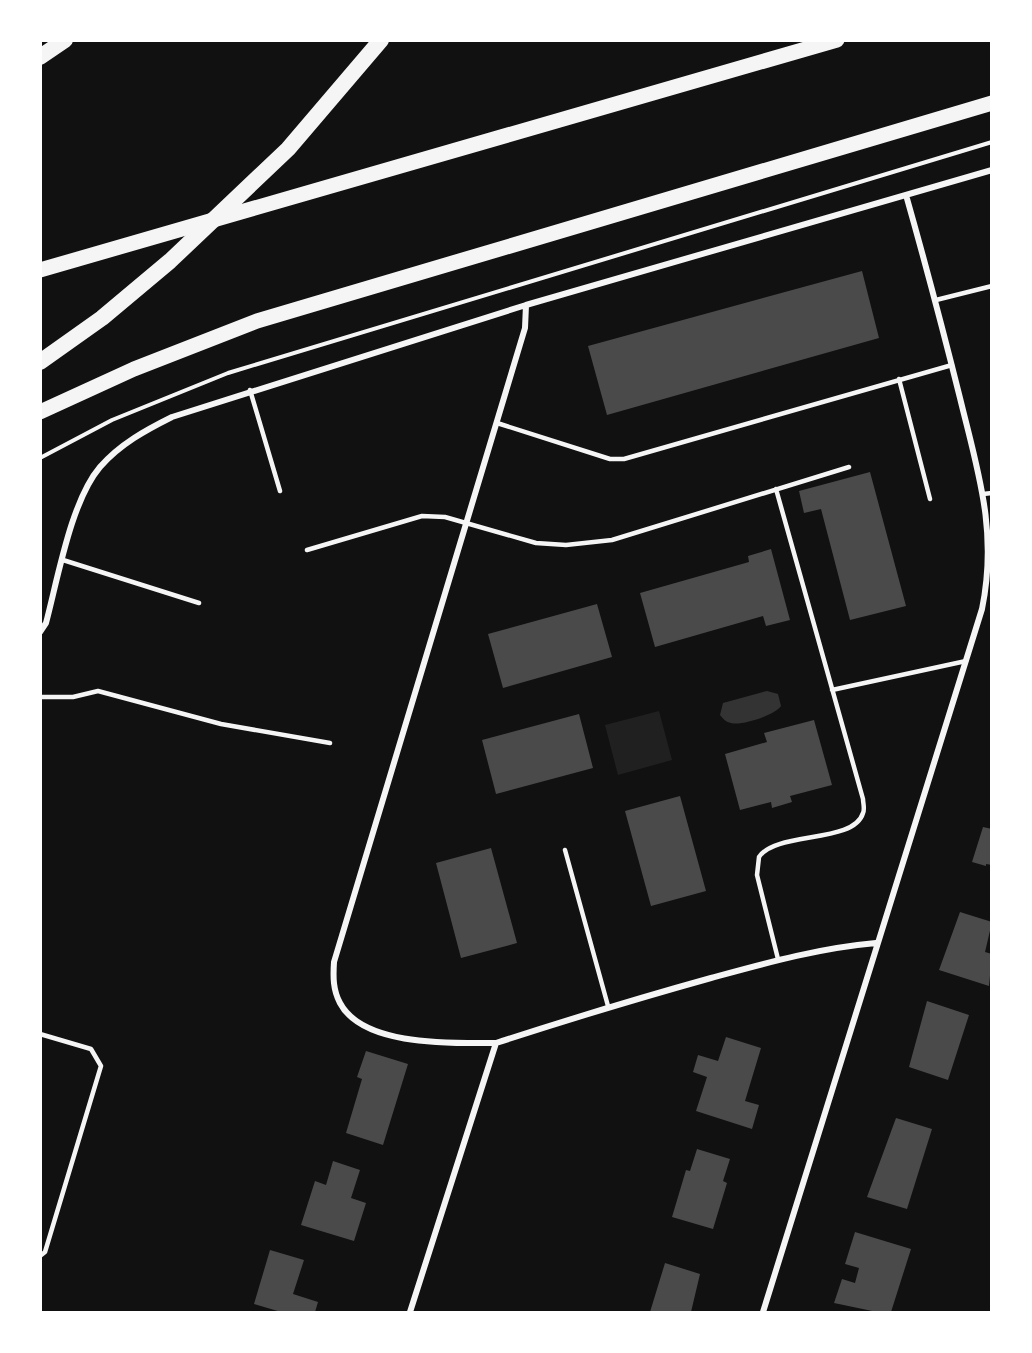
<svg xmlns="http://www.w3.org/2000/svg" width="1032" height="1353" font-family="Overpass,sans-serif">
<rect width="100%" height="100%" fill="#111"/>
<path fill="#202020" d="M 659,711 L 672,760 L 618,775 L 605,725 Z"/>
<path fill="#333" d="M 767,691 L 778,694 L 781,706 C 775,715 742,726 731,723 C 726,722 723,719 720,715 L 723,703 Z"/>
<path fill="#4a4a4a" d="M 862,271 L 879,338 L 607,415 L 588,346 Z
M 870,472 L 906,606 L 850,620 L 821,509 L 804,513 L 799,491 Z
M 771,549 L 790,620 L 766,626 L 763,616 L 655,647 L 640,593 L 749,562 L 748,556 Z
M 597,604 L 612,657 L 503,688 L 488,634 Z
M 579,714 L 593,768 L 496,794 L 482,740 Z
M 814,720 L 832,785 L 790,796 L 792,802 L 772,808 L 771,802 L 740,810 L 725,754 L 767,742 L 764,733 Z
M 680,796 L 706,891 L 651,906 L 625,811 Z
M 983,827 L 992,829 L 992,865 L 986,864 L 986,866 L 972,862 Z
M 491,848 L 517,943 L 461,958 L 436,863 Z
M 960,912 L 992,922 L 985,952 L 992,954 L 989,986 L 939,970 Z
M 927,1001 L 969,1015 L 948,1080 L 909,1067 Z
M 726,1037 L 761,1048 L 745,1101 L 759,1105 L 752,1129 L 696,1111 L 707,1077 L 693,1072 L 698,1055 L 718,1061 Z
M 366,1051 L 408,1064 L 383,1145 L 346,1133 L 362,1079 L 357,1077 Z
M 896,1118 L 932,1129 L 907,1209 L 867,1197 Z
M 697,1149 L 730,1159 L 723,1181 L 727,1183 L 713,1229 L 672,1217 L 686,1170 L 690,1171 Z
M 333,1161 L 360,1170 L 351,1198 L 366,1203 L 354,1241 L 301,1225 L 315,1181 L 326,1185 Z
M 855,1232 L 911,1249 L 891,1312 L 877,1312 L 834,1303 L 842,1279 L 855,1283 L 859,1268 L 845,1264 Z
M 270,1250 L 304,1260 L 293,1294 L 318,1302 L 315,1312 L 281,1312 L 254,1304 Z
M 665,1263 L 700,1274 L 691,1312 L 650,1312 Z"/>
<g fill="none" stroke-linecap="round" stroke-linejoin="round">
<path stroke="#f5f5f5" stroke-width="4" d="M 40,458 L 112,420 L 228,373 L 992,142"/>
<path stroke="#f5f5f5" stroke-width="4.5" d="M 936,300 L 992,286
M 899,379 L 930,499
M 250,390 L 280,491
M 497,423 L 610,459 L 624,459 L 952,365
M 776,489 L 863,799 C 863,803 865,809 863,813 C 854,844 776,831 759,857 L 757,875 L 778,959
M 983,494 L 992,493
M 307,550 L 422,516 L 445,517 L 536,543 L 566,545 L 612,540 L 849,467
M 63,560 L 199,603
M 832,690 L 966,661
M 40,697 L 73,697 L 98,691 L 221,724 L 330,743
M 565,850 L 608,1006
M 40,1034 L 91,1049 L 101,1066 L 45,1252 L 40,1256"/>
<path stroke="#f5f5f5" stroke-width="6" d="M 40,632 L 46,623 C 58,578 71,501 100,467 C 120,444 146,430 172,417 L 526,305 L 992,170
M 496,1043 C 454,1043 363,1047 340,1003 C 333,990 333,977 334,962 L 525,328 L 526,305
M 410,1312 L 496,1043 C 567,1020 639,998 711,978 C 766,963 819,948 876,943
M 763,1312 L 982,609 C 998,531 978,472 960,398 C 943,330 925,262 906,195"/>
<path stroke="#f5f5f5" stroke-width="15" d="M 40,270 L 837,40
M 40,412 L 134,369 L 257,321 L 992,103"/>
<path stroke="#f5f5f5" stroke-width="16" d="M 40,57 L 65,40
M 40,362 L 102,318 L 170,261 L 288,149 L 381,40"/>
</g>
<rect width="1032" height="1353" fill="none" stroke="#ffffff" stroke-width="84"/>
</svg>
